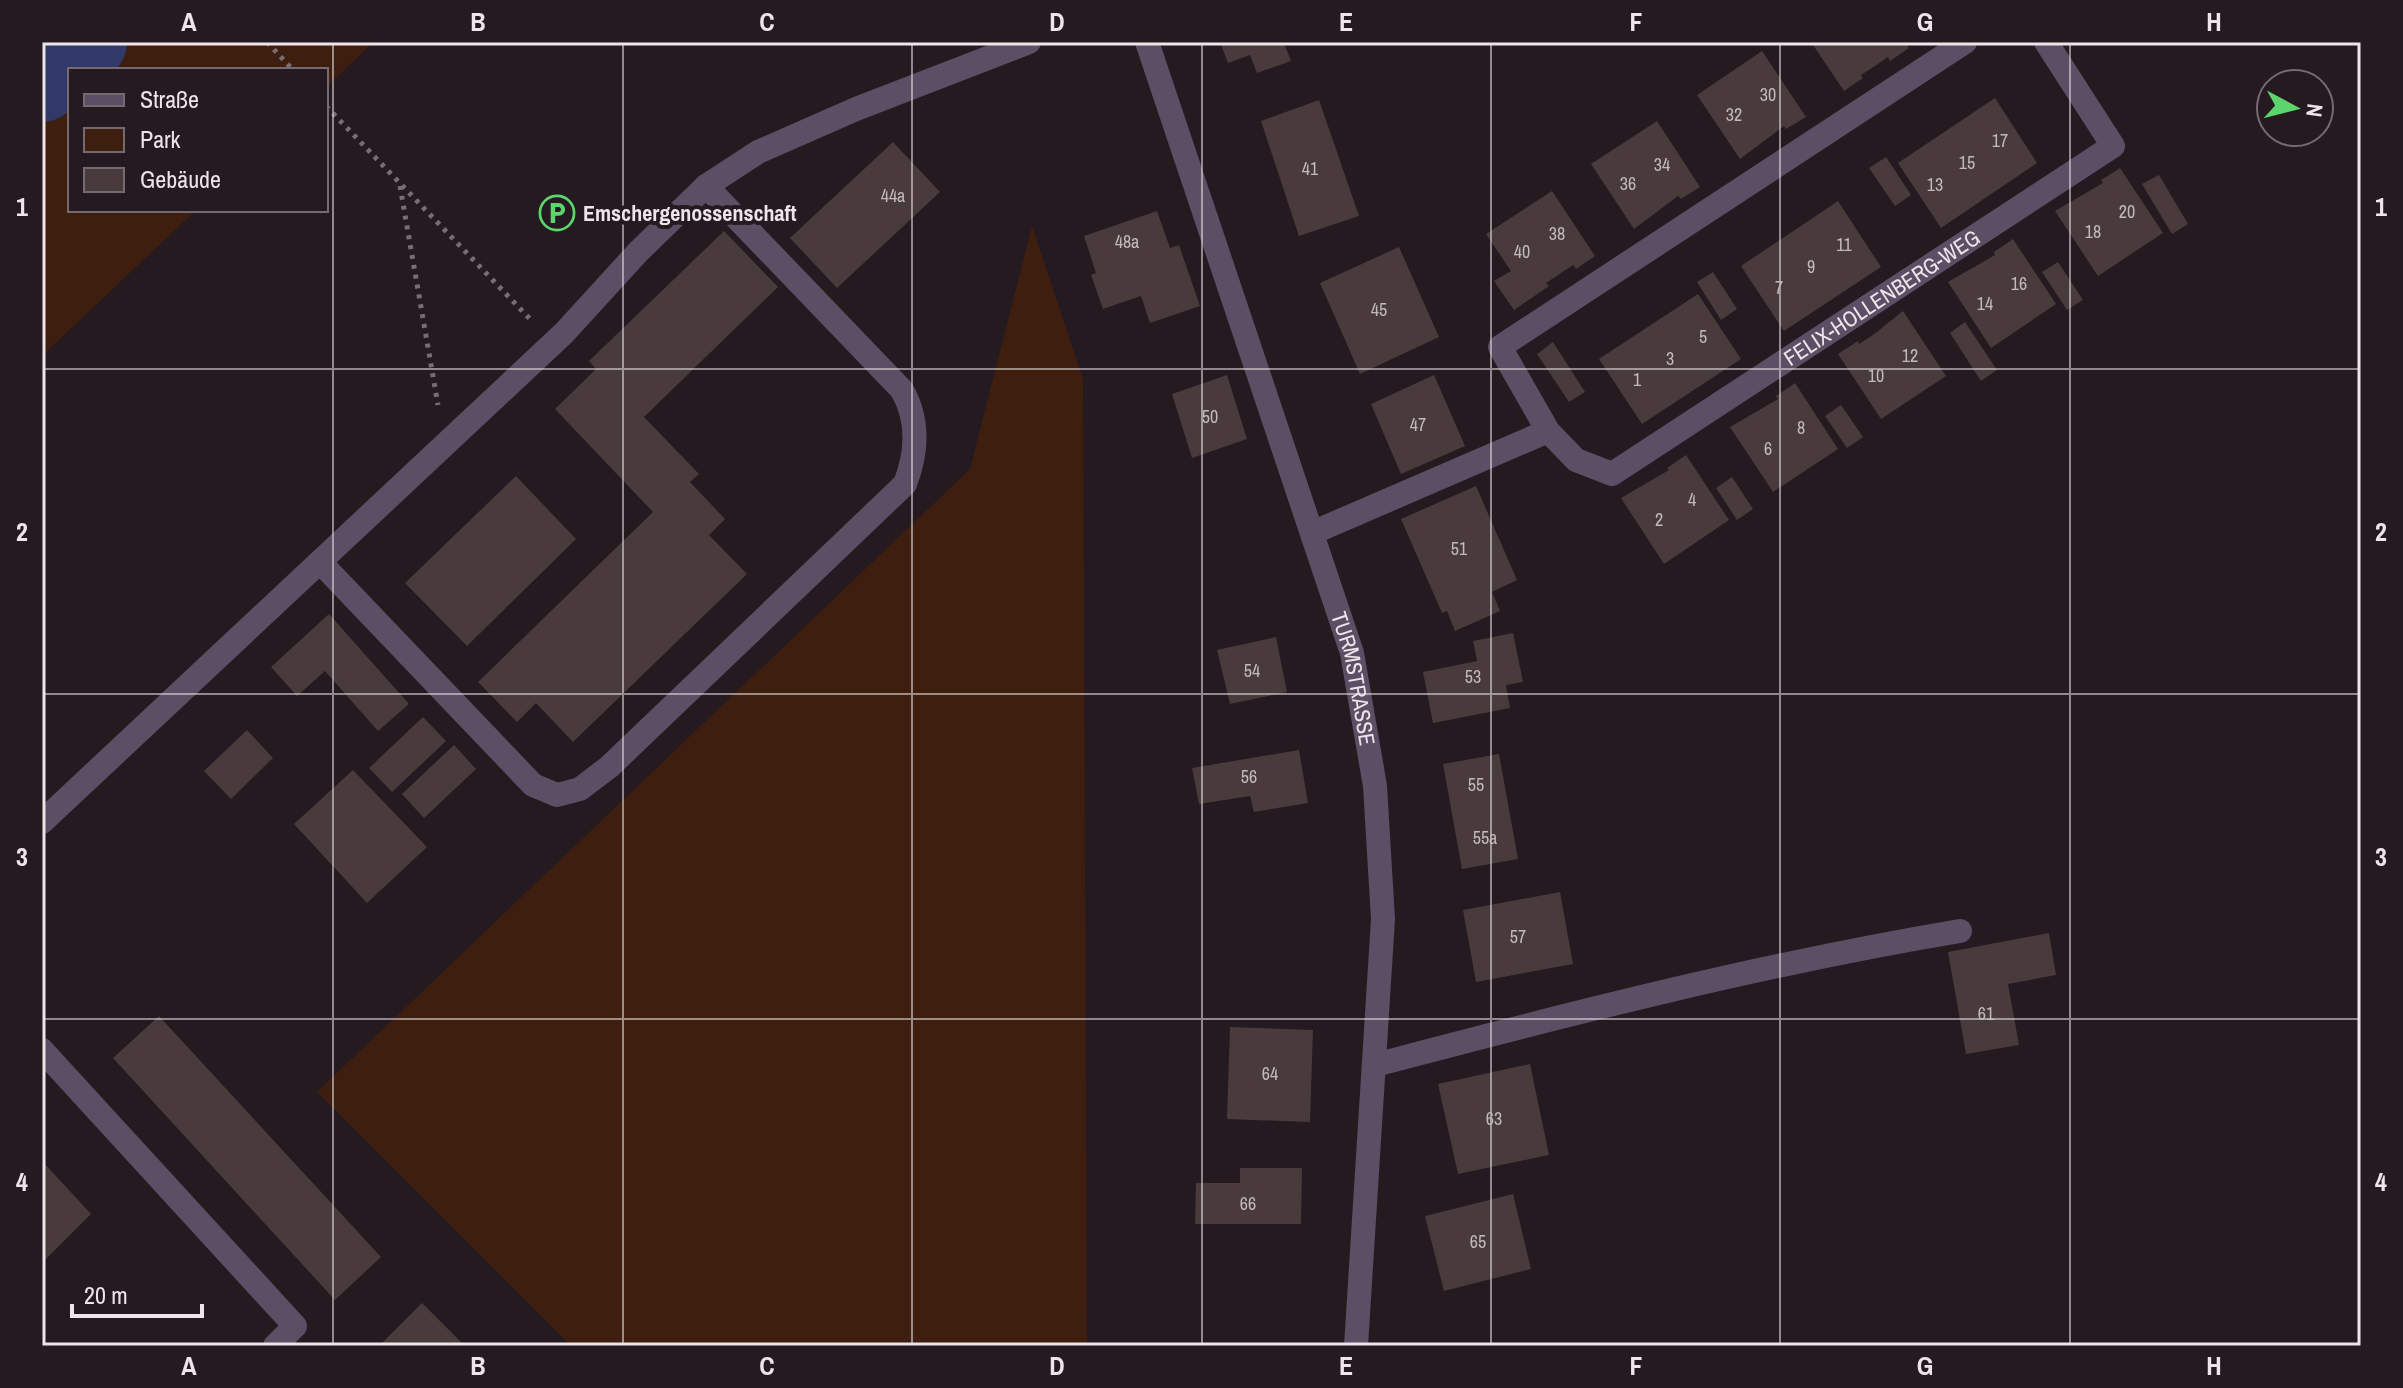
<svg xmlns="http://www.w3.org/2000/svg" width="2403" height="1388" font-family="'Archivo Narrow',sans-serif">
<rect width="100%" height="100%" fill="#241a20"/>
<path fill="#3e1f0f" d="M 42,42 L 374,42 L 326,87 L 326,70 L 70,70 L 70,210 L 196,210 L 42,356 Z
M 1032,226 L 1083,379 L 1087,1346 L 571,1346 L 317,1092 L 970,469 Z"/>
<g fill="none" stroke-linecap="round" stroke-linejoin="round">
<path stroke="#313968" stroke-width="78" d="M 42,83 L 88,42"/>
</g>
<path fill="#493b3c" d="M 1220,42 L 1278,42 L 1279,45 L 1284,43 L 1291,61 L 1257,73 L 1250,55 L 1228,63 Z
M 1811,42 L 1905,42 L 1909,48 L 1890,61 L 1888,57 L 1875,66 L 1861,75 L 1863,78 L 1844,91 Z
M 1762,51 L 1806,117 L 1786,129 L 1784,126 L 1740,159 L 1697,95 Z
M 1995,98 L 2037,163 L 1941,228 L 1898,163 Z
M 1319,100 L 1359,216 L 1299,236 L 1261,121 Z
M 1657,121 L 1700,187 L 1681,199 L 1678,196 L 1634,229 L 1591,164 Z
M 893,142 L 940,192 L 837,288 L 790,238 Z
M 1886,157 L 1911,195 L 1895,206 L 1869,168 Z
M 2120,168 L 2163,233 L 2098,276 L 2055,211 L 2103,183 L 2101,180 Z
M 2159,175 L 2188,224 L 2172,234 L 2142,184 Z
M 1552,191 L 1595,256 L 1576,269 L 1573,265 L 1546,283 L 1549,286 L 1514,310 L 1494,281 L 1511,271 L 1486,234 Z
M 1838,201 L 1881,267 L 1784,331 L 1741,266 Z
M 1157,211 L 1170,248 L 1179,245 L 1200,306 L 1150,323 L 1141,296 L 1103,309 L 1091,275 L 1096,273 L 1084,236 Z
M 724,231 L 778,287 L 644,417 L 699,474 L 690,482 L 725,519 L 709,535 L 747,574 L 573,742 L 536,703 L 517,722 L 478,682 L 653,512 L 555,409 L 596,369 L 589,361 Z
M 2013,239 L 2056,304 L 1991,348 L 1948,282 L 1995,255 L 1994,252 Z
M 1399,247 L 1439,337 L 1360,374 L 1320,283 Z
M 2058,262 L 2083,300 L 2067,310 L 2042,272 Z
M 1713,272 L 1737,309 L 1721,320 L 1697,282 Z
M 1698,294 L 1741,359 L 1642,424 L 1599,359 Z
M 1903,311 L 1946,376 L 1881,419 L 1838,354 L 1858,341 L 1859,344 L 1873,335 Z
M 1965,322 L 1997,370 L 1981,381 L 1950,333 Z
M 1553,342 L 1585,392 L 1569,402 L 1537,354 Z
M 1227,375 L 1247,439 L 1192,458 L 1172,394 Z
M 1434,375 L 1465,446 L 1401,474 L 1371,404 Z
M 1795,383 L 1838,449 L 1773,492 L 1730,427 L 1778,399 L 1776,396 Z
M 1841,405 L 1863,437 L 1847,448 L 1825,416 Z
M 1686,455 L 1729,520 L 1664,564 L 1621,498 L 1669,470 L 1667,468 Z
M 516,476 L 576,539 L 467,646 L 405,583 Z
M 1732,477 L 1753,509 L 1737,520 L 1716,488 Z
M 1476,486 L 1517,580 L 1492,592 L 1500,611 L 1455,631 L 1447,611 L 1442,613 L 1401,519 Z
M 329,614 L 409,704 L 378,731 L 325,671 L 297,696 L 271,667 Z
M 1513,633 L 1523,682 L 1506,685 L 1510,708 L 1433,723 L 1423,672 L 1477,661 L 1473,641 Z
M 1276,637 L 1287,692 L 1230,704 L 1217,650 Z
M 423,717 L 446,741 L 392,792 L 369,768 Z
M 247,730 L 273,758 L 231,799 L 204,771 Z
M 454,745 L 476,769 L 424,818 L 402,794 Z
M 1299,750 L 1308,803 L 1254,812 L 1250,796 L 1199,804 L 1192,768 Z
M 1499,754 L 1518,859 L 1462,869 L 1443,764 Z
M 353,770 L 427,847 L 367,903 L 294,824 Z
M 1560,892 L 1573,964 L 1476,982 L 1463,910 Z
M 2049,933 L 2056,975 L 2008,984 L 2019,1045 L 1966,1054 L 1948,952 Z
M 159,1016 L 381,1257 L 335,1300 L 113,1058 Z
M 1230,1027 L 1313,1030 L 1310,1122 L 1227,1119 Z
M 1530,1064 L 1549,1155 L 1458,1174 L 1438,1084 Z
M 42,1161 L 91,1214 L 42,1263 Z
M 1240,1168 L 1302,1168 L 1301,1224 L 1195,1224 L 1196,1183 L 1240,1183 Z
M 1513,1194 L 1531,1269 L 1444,1291 L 1425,1216 Z
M 422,1303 L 465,1346 L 379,1346 Z"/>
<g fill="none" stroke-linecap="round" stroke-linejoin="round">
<path stroke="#776e73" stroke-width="5" stroke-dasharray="4 6" stroke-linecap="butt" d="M 267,42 L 293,70
M 326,106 L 530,319
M 400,186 L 438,405"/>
<g stroke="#5a4f64" stroke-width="24">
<path id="s1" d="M 1147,42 L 1352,653 L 1375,786 L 1383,919 L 1356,1346"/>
<path id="s2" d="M 1965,42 L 1500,347 L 1548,431 L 1576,460 L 1612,474 L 2113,146 L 2046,42"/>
<path d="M 1312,533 L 1548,431"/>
<path d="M 320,562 L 533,785 L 557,795 L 580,789 L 609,767 L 905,484 C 917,453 919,420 902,390 L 706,186"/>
<path d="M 42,822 L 564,333 L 639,251 L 706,186 L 758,152 L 856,109 L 1029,42"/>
<path d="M 42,1050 L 295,1326 L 275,1346"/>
<path d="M 1375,1065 C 1568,1014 1763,964 1960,931"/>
</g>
</g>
<path fill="none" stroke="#ede5ea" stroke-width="2" stroke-opacity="0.55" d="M 333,42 L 333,1346M 623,42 L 623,1346M 912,42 L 912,1346M 1202,42 L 1202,1346M 1491,42 L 1491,1346M 1780,42 L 1780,1346M 2070,42 L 2070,1346M 42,369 L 2361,369M 42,694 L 2361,694M 42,1019 L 2361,1019"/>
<defs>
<g id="parking-ring" transform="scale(1.8)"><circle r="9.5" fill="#241a20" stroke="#5cd56d" stroke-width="1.5"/><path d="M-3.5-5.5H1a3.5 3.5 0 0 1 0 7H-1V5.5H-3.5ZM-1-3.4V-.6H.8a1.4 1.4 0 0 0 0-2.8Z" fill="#5cd56d"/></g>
</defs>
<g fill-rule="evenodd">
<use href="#parking-ring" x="557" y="213"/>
</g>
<g text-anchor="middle" stroke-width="8" stroke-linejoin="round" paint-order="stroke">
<g font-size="18" fill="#c4babe">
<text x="1768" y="101">30</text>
<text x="1734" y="121">32</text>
<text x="2000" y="147">17</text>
<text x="1967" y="169">15</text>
<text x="1662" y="171">34</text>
<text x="1310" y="175">41</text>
<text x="1628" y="190">36</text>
<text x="1935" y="191">13</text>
<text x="893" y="202">44a</text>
<text x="2127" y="218">20</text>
<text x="2093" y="238">18</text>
<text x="1557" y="240">38</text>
<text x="1127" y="248">48a</text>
<text x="1844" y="251">11</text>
<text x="1522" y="258">40</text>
<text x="1811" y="273">9</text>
<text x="2019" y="290">16</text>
<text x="1779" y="294">7</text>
<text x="1985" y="310">14</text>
<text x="1379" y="316">45</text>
<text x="1703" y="343">5</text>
<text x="1910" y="362">12</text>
<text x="1670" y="365">3</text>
<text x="1876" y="382">10</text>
<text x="1637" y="386">1</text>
<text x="1210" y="423">50</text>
<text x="1418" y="431">47</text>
<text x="1801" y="434">8</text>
<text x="1768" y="455">6</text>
<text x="1692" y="506">4</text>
<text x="1659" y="526">2</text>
<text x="1459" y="555">51</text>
<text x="1252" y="677">54</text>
<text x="1473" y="683">53</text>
<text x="1249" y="783">56</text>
<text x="1476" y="791">55</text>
<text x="1485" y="844">55a</text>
<text x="1518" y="943">57</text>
<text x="1986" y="1020">61</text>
<text x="1270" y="1080">64</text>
<text x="1494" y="1125">63</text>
<text x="1248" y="1210">66</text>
<text x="1478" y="1248">65</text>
</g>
<g font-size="22" font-weight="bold" fill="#ede5ea" stroke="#241a20" text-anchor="start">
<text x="583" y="221">Emschergenossenschaft</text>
</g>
<g font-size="22" fill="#ede5ea" stroke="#241a20">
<text dy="8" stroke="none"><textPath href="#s2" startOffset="1054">FELIX-HOLLENBERG-WEG</textPath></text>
<text dy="8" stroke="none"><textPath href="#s1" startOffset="670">TURMSTRASSE</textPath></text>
</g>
</g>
<rect width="2403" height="1388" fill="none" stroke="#241a20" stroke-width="88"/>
<rect x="68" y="68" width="260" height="144" fill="#241a20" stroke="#746b71" stroke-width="2"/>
<rect x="84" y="94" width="40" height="12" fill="#5a4f64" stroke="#746b71" stroke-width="2"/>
<text x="140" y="108" font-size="24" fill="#ede5ea">Straße</text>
<rect x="84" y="128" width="40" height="24" fill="#3e1f0f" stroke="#746b71" stroke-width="2"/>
<text x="140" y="148" font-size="24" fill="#ede5ea">Park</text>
<rect x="84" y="168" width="40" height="24" fill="#493b3c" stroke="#746b71" stroke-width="2"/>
<text x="140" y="188" font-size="24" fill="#ede5ea">Gebäude</text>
<g transform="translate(2295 108) rotate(97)"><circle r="38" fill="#241a20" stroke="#746b71" stroke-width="2"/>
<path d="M0-6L14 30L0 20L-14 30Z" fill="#5cd56d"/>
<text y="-12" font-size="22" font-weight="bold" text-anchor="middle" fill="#ede5ea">N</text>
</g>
<path d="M72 1304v12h130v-12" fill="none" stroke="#ede5ea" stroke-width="4"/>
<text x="84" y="1304" font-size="24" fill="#ede5ea" stroke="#241a20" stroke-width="6" paint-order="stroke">20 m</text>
<rect x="44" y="44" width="2315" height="1300" fill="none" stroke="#ede5ea" stroke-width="3"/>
<g font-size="26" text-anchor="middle" font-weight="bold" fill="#ede5ea">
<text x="189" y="31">A</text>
<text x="478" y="31">B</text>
<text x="767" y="31">C</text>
<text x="1057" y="31">D</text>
<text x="1346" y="31">E</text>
<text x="1636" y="31">F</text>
<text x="1925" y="31">G</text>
<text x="2214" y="31">H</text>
<text x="22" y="216">1</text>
<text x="2381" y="216">1</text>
<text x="22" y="541">2</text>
<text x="2381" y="541">2</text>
<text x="22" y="866">3</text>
<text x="2381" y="866">3</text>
<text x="22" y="1191">4</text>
<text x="2381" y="1191">4</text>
<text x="189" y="1375">A</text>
<text x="478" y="1375">B</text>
<text x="767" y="1375">C</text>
<text x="1057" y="1375">D</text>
<text x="1346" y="1375">E</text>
<text x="1636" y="1375">F</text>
<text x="1925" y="1375">G</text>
<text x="2214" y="1375">H</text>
</g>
</svg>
